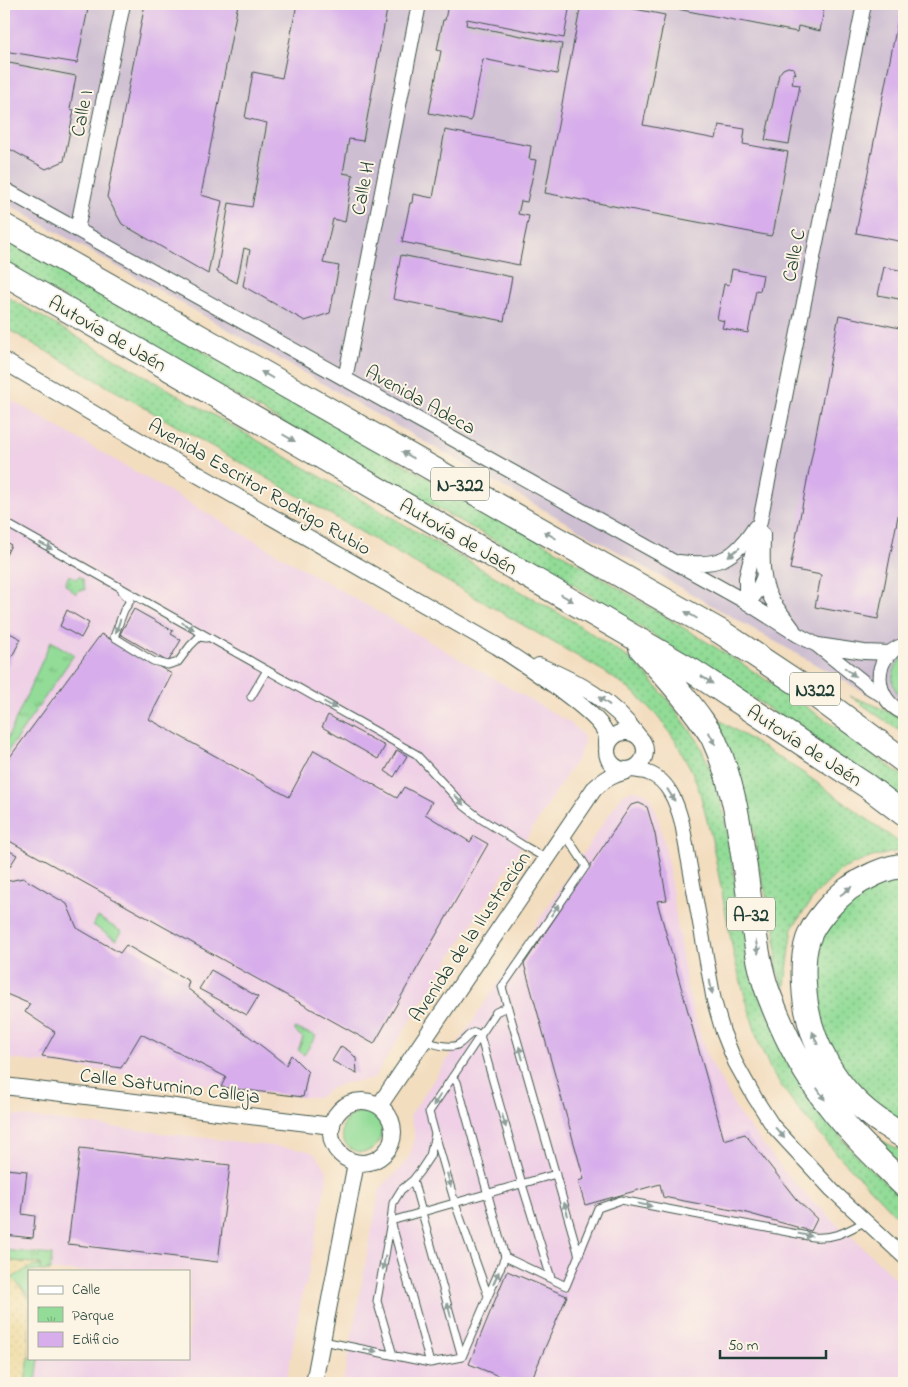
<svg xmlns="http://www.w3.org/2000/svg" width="908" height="1387" font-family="'Indie Flower',sans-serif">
<defs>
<pattern id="grass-dots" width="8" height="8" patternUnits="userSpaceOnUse" patternTransform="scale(1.25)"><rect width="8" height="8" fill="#92dc97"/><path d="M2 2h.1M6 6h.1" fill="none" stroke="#77b47c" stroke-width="1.8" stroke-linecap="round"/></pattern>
<pattern id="sand-dots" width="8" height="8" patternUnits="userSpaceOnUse" patternTransform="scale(1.25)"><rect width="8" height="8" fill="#eeda9e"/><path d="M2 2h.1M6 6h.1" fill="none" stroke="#ccbc89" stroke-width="1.8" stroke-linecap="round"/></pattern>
<pattern id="park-tufts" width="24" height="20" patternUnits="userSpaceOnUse" patternTransform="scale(1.25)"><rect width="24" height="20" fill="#92dc97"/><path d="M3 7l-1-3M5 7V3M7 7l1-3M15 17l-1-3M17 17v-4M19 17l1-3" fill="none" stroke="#77b47c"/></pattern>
</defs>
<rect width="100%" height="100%" fill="#fcf5e5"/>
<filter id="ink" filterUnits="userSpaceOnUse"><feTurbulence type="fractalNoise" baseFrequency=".02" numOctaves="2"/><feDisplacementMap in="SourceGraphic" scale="10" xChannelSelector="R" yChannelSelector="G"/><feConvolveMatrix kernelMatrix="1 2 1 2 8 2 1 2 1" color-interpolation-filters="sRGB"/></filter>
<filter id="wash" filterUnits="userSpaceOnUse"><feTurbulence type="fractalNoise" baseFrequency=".0096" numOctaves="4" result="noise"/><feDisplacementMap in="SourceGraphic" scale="20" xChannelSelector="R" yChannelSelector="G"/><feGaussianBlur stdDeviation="1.12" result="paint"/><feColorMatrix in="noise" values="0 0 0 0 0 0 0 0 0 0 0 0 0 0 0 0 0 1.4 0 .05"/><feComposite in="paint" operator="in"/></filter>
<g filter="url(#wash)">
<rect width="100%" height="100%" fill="#f3ddbf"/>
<path fill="#efd0e6" d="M 4,396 L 569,722 L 578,730 L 584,737 L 583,746 L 580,754 L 374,1078 L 366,1080 L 344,1083 L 330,1089 L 318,1098 L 303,1097 L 4,1058 Z
M 633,790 L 643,792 L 651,798 L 656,812 L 665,845 L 687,987 L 697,1025 L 708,1057 L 738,1113 L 780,1166 L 805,1194 L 883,1266 L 895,1279 L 904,1296 L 904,1383 L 343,1383 L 379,1191 L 386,1182 L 395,1174 L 408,1159 L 414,1142 L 414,1129 L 410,1116 L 614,807 L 623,794 Z
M 4,1114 L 305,1150 L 314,1153 L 325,1167 L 327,1172 L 327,1178 L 306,1287 L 304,1287 L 286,1383 L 36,1383 L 39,1358 L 189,1358 L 189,1271 L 50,1271 L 52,1255 L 4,1250 Z"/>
<path fill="#cdbed2" d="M 4,4 L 904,4 L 904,715 L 4,202 Z"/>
<path fill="url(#grass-dots)" stroke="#588c66" d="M 4,239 L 558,551 L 741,663 L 827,721 L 904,777 L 904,803 L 762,704 L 561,577 L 310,438 L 4,264 Z
M 4,295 L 574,622 L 636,663 L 669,701 L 698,741 L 716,782 L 725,819 L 739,907 L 814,1102 L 849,1147 L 874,1172 L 904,1199 L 904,1224 L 838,1155 L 799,1110 L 772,1073 L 758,1041 L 735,961 L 712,840 L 700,793 L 692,771 L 675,740 L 658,717 L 636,694 L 605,672 L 4,327 Z
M 850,696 L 874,705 L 904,720 L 904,734 Z
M 705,711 L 805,774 L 904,846 L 904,850 L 872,857 L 842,869 L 816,894 L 793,927 L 784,991 L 777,968 L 775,928 L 758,864 L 754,831 L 742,790 Z
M 904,874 L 904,1125 L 864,1100 L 829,1050 L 813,1000 L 813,950 L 824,926 L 868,884 Z
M 867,1133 L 896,1148 L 904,1150 L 904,1168 Z"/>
<path fill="url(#sand-dots)" stroke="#868c69" d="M 4,1260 L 41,1264 L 13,1278 L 29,1298 L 29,1357 L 25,1383 L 4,1383 Z"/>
<path fill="url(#park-tufts)" stroke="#588c66" d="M 69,575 L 76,579 L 79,576 L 83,579 L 85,590 L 79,590 L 76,594 L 65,584 Z
M 51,641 L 74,655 L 4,757 L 4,746 Z
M 98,917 L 122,932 L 116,940 L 93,925 Z
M 295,1028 L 316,1036 L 304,1055 L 298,1050 L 303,1038 L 295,1031 Z
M 4,1250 L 52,1255 L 50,1271 L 40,1271 L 41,1264 L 4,1260 Z
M 29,1358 L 39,1358 L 36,1383 L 25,1383 Z"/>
<path fill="#92dc97" stroke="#588c66" d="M 904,657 L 904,698 C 888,689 890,668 904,657 Z
M342 1132a20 20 0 1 1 40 0a20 20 0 1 1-40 0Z
M 34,1266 L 41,1266 L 40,1271 L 29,1271 L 29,1298 L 25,1291 L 12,1278 L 25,1270 Z"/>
<g id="blocks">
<path fill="#d7aeeb" d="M 4,4 L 89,4 L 77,63 L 4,51 Z
M 145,4 L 238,4 L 201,195 L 222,201 L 208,274 L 122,224 L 107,197 Z
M 297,4 L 388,4 L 363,141 L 349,139 L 343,173 L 353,175 L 345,222 L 333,219 L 323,263 L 339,266 L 330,313 L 305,321 L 243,286 L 250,250 L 244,248 L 237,283 L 217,272 L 229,203 L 252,207 L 267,123 L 245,118 L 253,72 L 282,78 Z
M 448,4 L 570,4 L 564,38 L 467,19 L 466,25 L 562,44 L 557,74 L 483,59 L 471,121 L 429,113 L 441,51 L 437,50 L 443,20 L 445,20 Z
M 581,4 L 609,4 L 665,15 L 643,125 L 716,139 L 719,125 L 745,129 L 743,144 L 788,152 L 774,229 L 771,236 L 545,193 Z
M 651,4 L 825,4 L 820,31 L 798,26 L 797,32 Z
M 901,4 L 904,4 L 904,242 L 856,233 Z
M 4,62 L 76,76 L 70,109 L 74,110 L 64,161 L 46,169 L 4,146 Z
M 788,67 L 794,68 L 796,74 L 794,73 L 792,84 L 800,85 L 789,144 L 765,140 L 779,74 L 783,69 Z
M 445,130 L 531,146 L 529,159 L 536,160 L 527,202 L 521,201 L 518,214 L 529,216 L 519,265 L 402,242 L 410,203 L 412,203 L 413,194 L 433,198 Z
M 401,255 L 512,277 L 504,321 L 393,299 Z
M 884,267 L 904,271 L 904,300 L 878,295 Z
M 732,269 L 763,275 L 760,291 L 756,290 L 748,333 L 722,328 L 724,321 L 717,319 L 724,284 L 729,285 Z
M 839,315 L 904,329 L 904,485 L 878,619 L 815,607 L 821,575 L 790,569 Z
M 4,541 L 11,545 L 4,559 Z
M 134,609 L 173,631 L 171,634 L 181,640 L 168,662 L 120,634 Z
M 67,610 L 89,623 L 81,638 L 60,626 Z
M 4,630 L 21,639 L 4,672 Z
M 101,634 L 172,674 L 149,719 L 289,797 L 314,750 L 397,798 L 404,787 L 432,802 L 425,814 L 470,842 L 474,836 L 488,844 L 374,1044 L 4,838 L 4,765 Z
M 328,715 L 385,746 L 378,759 L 322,727 Z
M 397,750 L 407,756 L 394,777 L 385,771 Z
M 639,803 L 647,807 L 655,834 L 667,900 L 657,901 L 724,1140 L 745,1134 L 796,1199 L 817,1219 L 811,1231 L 743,1212 L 663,1197 L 660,1184 L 585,1205 L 578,1181 L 584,1179 L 524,964 L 631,805 Z
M 4,848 L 17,855 L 4,876 Z
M 23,878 L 67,904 L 77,928 L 120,953 L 126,945 L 189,981 L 187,988 L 286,1065 L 291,1055 L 308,1072 L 303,1097 L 221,1087 L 226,1077 L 141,1034 L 121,1068 L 42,1056 L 55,1032 L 25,1012 L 30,1004 L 4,993 L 4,882 Z
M 211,970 L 258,997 L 247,1015 L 199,989 Z
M 341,1046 L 349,1051 L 356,1058 L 357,1074 L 332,1061 Z
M 80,1148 L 230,1165 L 218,1262 L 68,1244 Z
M 4,1169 L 27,1171 L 22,1214 L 35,1216 L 33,1238 L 4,1235 Z
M 507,1271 L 567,1296 L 530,1383 L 516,1383 L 469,1364 Z"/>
</g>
</g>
<g filter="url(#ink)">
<use href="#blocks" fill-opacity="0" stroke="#3f5549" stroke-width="1"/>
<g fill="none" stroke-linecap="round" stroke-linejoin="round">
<g stroke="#3f5549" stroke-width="9">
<path id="service" d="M 4,522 L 416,754 L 463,805 L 481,819 L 526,847 L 547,859
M 122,591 L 130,601 L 124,610 L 114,637 L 153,661 L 168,665 L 178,662 L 190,646 L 199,637 L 206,638
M 251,697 L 267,670
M 564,833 L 586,866 L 502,987 L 579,1256
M 423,1041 C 432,1043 451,1050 459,1044 C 466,1040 467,1034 475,1032 L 480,1035 L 522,1184 L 551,1278
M 452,1078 L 457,1082 L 505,1257
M 435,1134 L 455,1203 L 488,1296
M 413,1180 L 462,1357
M 323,1341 L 430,1363 L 462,1357 L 505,1257 L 566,1286 L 598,1208 L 621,1200 L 813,1237 C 835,1239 847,1231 866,1221
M 393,1355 L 377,1301 L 391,1221 L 393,1203 L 401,1190 L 413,1180 L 420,1171 L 430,1156 L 435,1134 L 429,1112 L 496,1012 L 507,1007
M 430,1363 L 391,1221 L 556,1174"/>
</g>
<g stroke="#3f5549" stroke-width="16">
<path id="minor" d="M 4,189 L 746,602 L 798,635 L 817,645 L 868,686 L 884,696
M 77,230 L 123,4
M 345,379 L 419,4
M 763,534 C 763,556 760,580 772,600 C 778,610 786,619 793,629
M 679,562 C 717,567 734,560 755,527
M 764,576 C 759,586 757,597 746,602 L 746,578 L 759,526 L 864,4
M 818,645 L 864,652 L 891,653
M 904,645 C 870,656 873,700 904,713
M 632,770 C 637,771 643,771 648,773 C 669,780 677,804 682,823 L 714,1001 L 723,1032 L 735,1062 L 755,1098 L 773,1126 L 832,1190 L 904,1257"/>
</g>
<g stroke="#3f5549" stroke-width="18">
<path id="tertiary" d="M 4,361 L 148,446 L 497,646 C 519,661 599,711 606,734 C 607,737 607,742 607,746
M 539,666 C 578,682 613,701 638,736
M607 751a19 19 0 1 1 38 0a19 19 0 1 1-38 0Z
M 4,1086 L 332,1126
M331 1132a31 31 0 1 1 62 0a31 31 0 1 1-62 0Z
M 379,1106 L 594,789 C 605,779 612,775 626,771
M 314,1383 L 356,1163"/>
</g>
<g stroke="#3f5549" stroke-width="26">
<path id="motorway" d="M 4,226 L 721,632 L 811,692 L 904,761
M 4,273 L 694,672 L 867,786 L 904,814
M 641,648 C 662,672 684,695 702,721 C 706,727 711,733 714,740 C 742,801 743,871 755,936 C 758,956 762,977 769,995 C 783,1032 804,1074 829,1105 C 851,1134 878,1159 904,1185
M 904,866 C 887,866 862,879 848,889 C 834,900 814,921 808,939 C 803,954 803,969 804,984 C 806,1040 837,1094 884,1124 C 891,1128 897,1133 904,1136"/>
</g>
<use href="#service" stroke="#fff" stroke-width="7"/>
<use href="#minor" stroke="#fff" stroke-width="14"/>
<use href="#tertiary" stroke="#fff" stroke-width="16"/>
<use href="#motorway" stroke="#fff" stroke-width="24"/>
</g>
<defs><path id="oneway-solid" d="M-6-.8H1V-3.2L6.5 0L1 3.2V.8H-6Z" transform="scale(1.25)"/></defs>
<g fill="#8f9e9a">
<use href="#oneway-solid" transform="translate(267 375) rotate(-150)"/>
<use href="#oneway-solid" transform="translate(289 438) rotate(30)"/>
<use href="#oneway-solid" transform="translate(408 455) rotate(-150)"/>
<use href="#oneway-solid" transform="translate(550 535) rotate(-150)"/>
<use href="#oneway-solid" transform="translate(46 546) rotate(29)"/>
<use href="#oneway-solid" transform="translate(734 552) rotate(143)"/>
<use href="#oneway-solid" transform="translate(567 598) rotate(30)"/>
<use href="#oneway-solid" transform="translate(691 615) rotate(-150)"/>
<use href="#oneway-solid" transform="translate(118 626) rotate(110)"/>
<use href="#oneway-solid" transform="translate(188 626) rotate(30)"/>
<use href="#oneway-solid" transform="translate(850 672) rotate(39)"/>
<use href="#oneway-solid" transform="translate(707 680) rotate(33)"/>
<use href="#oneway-solid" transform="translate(604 701) rotate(-144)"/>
<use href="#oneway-solid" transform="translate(330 705) rotate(29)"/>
<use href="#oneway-solid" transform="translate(712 738) rotate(62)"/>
<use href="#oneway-solid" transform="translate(671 795) rotate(58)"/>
<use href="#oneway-solid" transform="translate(459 800) rotate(48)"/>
<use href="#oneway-solid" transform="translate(846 891) rotate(-37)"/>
<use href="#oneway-solid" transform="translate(555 910) rotate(-55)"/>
<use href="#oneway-solid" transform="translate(757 947) rotate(80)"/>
<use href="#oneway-solid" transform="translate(711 987) rotate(79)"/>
<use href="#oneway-solid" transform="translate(815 1038) rotate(-112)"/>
<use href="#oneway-solid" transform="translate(521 1053) rotate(-106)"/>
<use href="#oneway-solid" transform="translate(821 1094) rotate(56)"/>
<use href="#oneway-solid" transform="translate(437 1100) rotate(124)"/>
<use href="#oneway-solid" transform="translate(504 1121) rotate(74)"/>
<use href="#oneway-solid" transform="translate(780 1133) rotate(49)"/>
<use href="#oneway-solid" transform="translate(449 1180) rotate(74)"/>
<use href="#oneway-solid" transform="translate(645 1205) rotate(11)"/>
<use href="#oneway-solid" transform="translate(566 1209) rotate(-106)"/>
<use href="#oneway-solid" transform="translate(805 1235) rotate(11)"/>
<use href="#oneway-solid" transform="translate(384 1263) rotate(100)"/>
<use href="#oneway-solid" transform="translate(496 1278) rotate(-66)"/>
<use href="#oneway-solid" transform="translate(449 1310) rotate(-105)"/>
<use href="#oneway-solid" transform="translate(370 1350) rotate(12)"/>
</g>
</g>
<g text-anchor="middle" stroke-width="4" stroke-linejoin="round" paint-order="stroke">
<g fill="#fcf5e5" stroke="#617469" stroke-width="1">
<rect x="431" y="467.5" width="58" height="33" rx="4"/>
<rect x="790" y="672.5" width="50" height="33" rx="4"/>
<rect x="727" y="897.5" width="48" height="33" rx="4"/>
</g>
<g font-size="19" font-weight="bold" fill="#1f3d34">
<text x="460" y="491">N-322</text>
<text x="815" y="696">N322</text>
<text x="751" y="921">A-32</text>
</g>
<g font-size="20" fill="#1f3d34" stroke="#fcf5e5">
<text transform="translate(81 113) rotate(-79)" y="7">Calle I</text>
<text transform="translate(362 188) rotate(-79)" y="7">Calle H</text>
<text transform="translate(793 255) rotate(-79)" y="7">Calle C</text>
<text transform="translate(108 333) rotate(30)" y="7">Autovía de Jaén</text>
<text transform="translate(421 399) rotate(29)" y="7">Avenida Adeca</text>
<text transform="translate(260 486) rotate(30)" y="7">Avenida Escritor Rodrigo Rubio</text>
<text transform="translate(459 536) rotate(30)" y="7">Autovía de Jaén</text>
<text transform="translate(805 745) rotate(33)" y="7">Autovía de Jaén</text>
<text transform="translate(469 936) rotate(-56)" y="7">Avenida de la Ilustración</text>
<text transform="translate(170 1085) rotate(7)" y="7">Calle Saturnino Calleja</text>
</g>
</g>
<rect width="908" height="1387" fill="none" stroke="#fcf5e5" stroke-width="20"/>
<rect x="28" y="1270" width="162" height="90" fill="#fcf5e5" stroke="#a4ab9e"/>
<rect x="38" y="1286" width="25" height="8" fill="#ffffff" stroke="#a4ab9e"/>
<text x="72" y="1294" font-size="15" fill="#1f3d34">Calle</text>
<rect x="38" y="1307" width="25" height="15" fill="url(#park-tufts)" stroke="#a4ab9e"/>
<text x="72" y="1320" font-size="15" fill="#1f3d34">Parque</text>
<rect x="38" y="1332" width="25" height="15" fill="#d7aeeb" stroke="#a4ab9e"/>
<text x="72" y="1344" font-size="15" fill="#1f3d34">Edificio</text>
<path d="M720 1350v8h106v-8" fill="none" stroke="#1f3d34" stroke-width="2.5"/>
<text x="728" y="1350" font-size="15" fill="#1f3d34" stroke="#fcf5e5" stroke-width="4" paint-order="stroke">50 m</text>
</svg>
